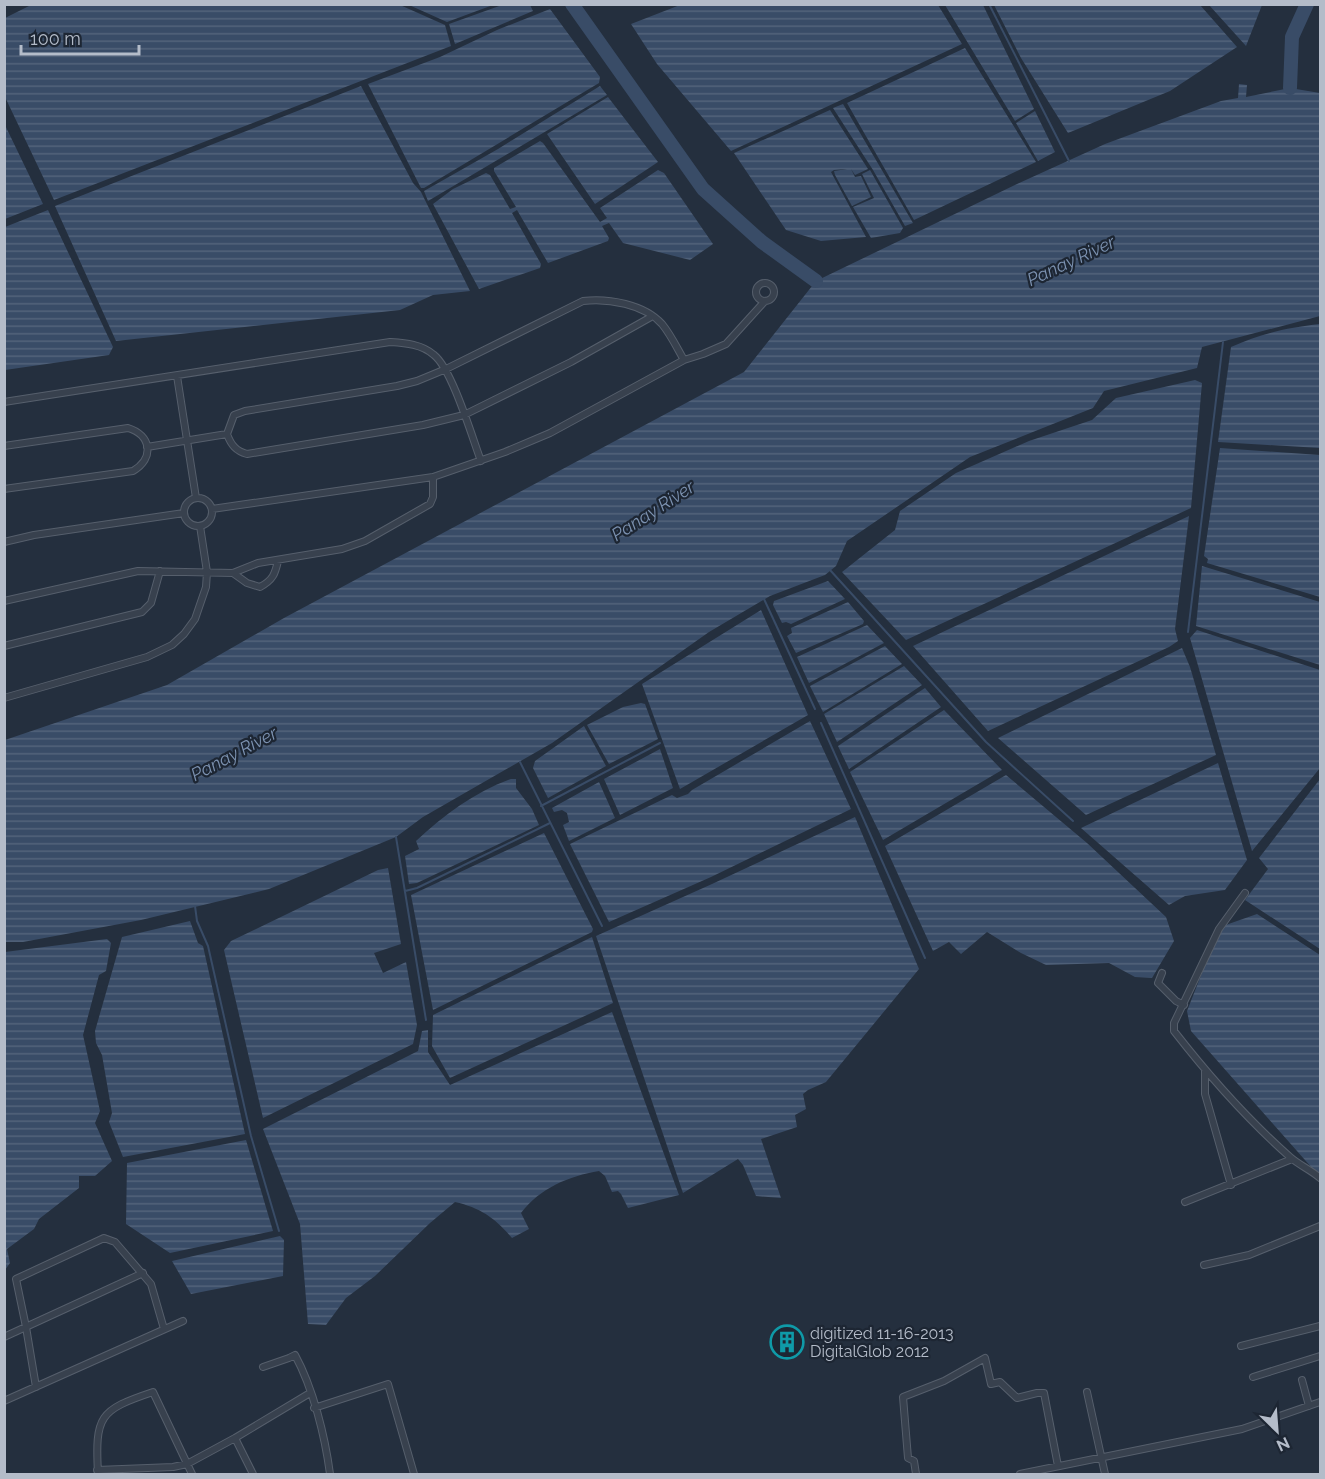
<svg xmlns="http://www.w3.org/2000/svg" width="1325" height="1479" font-family="Raleway,sans-serif">
<defs>
<pattern id="water-rules" width="6" height="5" patternUnits="userSpaceOnUse" patternTransform="scale(1.5)"><rect width="6" height="5" fill="#394c67"/><path d="M0 2.5h6" fill="none" stroke="#53647b"/></pattern>
</defs>
<rect width="100%" height="100%" fill="#242f3e"/>
<path fill="url(#water-rules)" d="M 31,5 L 400,5 L 445,25 L 451,46 L 54,200 L 5,97 L 5,18 Z
M 409,5 L 493,5 L 447,22 Z
M 502,5 L 530,5 L 533,11 L 455,44 L 449,24 Z
M 680,5 L 938,5 L 962,44 L 731,151 L 657,64 L 631,24 Z
M 945,5 L 983,5 L 1034,109 L 1015,121 Z
M 994,5 L 1200,5 L 1237,47 L 1170,91 L 1068,133 L 1021,58 Z
M 1209,5 L 1262,5 L 1246,46 Z
M 550,9 L 600,77 L 599,83 L 424,188 L 421,188 L 368,84 L 440,57 L 497,30 Z
M 965,48 L 1036,162 L 914,220 L 847,103 Z
M 1239,84 L 1247,85 L 1246,97 L 1290,88 L 1320,93 L 1320,316 L 1202,347 L 1197,368 L 1104,391 L 1093,408 L 970,457 L 847,541 L 836,566 L 825,575 L 770,596 L 709,632 L 552,743 L 423,817 L 396,837 L 269,889 L 141,920 L 23,942 L 5,942 L 5,740 L 167,685 L 284,618 L 744,372 L 816,281 L 1017,184 L 1105,144 L 1221,101 L 1238,98 Z
M 361,86 L 413,183 L 421,192 L 470,291 L 433,295 L 400,310 L 116,341 L 55,206 Z
M 600,86 L 607,95 L 428,201 L 424,191 L 498,149 Z
M 608,97 L 658,162 L 595,204 L 547,134 Z
M 843,104 L 913,223 L 905,226 L 873,170 L 833,108 Z
M 830,110 L 868,169 L 855,175 L 851,169 L 855,177 L 861,176 L 871,197 L 852,206 L 835,175 L 834,171 L 847,169 L 834,170 L 831,172 L 866,237 L 821,241 L 786,230 L 734,153 Z
M 1035,111 L 1055,152 L 1038,161 L 1016,123 Z
M 4,123 L 43,204 L 5,219 L 4,219 Z
M 540,141 L 543,143 L 600,222 L 607,218 L 600,208 L 658,170 L 664,173 L 713,244 L 690,260 L 623,243 L 609,223 L 602,226 L 609,238 L 608,241 L 548,263 L 517,210 L 512,213 L 541,264 L 540,268 L 479,289 L 433,204 L 453,189 L 486,173 L 490,175 L 510,209 L 516,207 L 494,171 L 494,168 Z
M 870,170 L 903,228 L 900,233 L 871,238 L 853,207 L 874,198 L 862,174 Z
M 48,210 L 113,347 L 109,355 L 5,370 L 5,227 Z
M 1320,324 L 1320,448 L 1218,442 L 1231,347 C 1263,333 1286,328 1320,324 Z
M 1195,380 L 1202,383 L 1191,508 L 906,640 L 842,572 L 895,530 L 900,511 L 956,473 L 1029,441 L 1092,420 L 1116,398 Z
M 1220,448 L 1320,455 L 1320,597 L 1207,563 L 1208,559 L 1204,556 Z
M 1189,516 L 1175,629 L 1178,641 L 1169,647 L 988,731 L 913,646 Z
M 1202,566 L 1320,602 L 1320,665 L 1196,626 Z
M 828,581 L 845,599 L 791,624 L 786,622 L 782,623 L 773,605 L 774,601 Z
M 848,602 L 864,621 L 863,624 L 796,653 L 787,636 L 792,633 L 791,628 Z
M 761,610 L 808,715 L 680,789 L 642,684 Z
M 867,625 L 884,643 L 809,683 L 797,657 Z
M 1197,630 L 1320,670 L 1320,768 L 1252,851 L 1190,638 Z
M 885,646 L 902,664 L 823,712 L 810,686 Z
M 1182,648 L 1190,667 L 1216,755 L 1086,815 L 998,738 Z
M 904,666 L 922,685 L 837,742 L 824,714 Z
M 925,688 L 941,707 L 849,769 L 838,746 Z
M 641,703 L 645,704 L 658,739 L 609,764 L 587,725 L 623,707 Z
M 944,710 L 1002,770 L 883,840 L 850,772 Z
M 810,721 L 851,809 L 711,877 L 609,922 L 570,844 L 672,795 L 677,798 L 688,794 L 692,790 Z
M 584,726 L 606,766 L 548,798 L 533,768 L 535,761 Z
M 660,749 L 673,788 L 620,815 L 604,779 Z
M 1218,763 L 1247,860 L 1225,890 L 1185,896 L 1169,905 L 1081,828 Z
M 1006,775 L 1087,843 L 1166,917 L 1174,941 L 1152,978 L 1135,977 L 1109,963 L 1046,965 L 1021,953 L 987,932 L 961,954 L 949,942 L 933,951 L 885,846 Z
M 511,779 L 516,779 L 516,788 L 532,809 L 539,825 L 417,883 L 409,884 L 405,856 L 419,849 L 416,841 C 444,815 475,792 511,779 Z
M 1320,779 L 1320,949 L 1245,900 L 1268,869 L 1259,858 Z
M 599,782 L 615,818 L 569,841 L 563,825 L 569,822 L 567,813 L 562,810 L 554,812 L 552,808 Z
M 855,817 L 919,969 L 826,1082 L 808,1090 L 803,1094 L 806,1109 L 795,1115 L 797,1127 L 761,1139 L 781,1198 L 756,1196 L 743,1165 L 738,1159 L 683,1193 L 596,936 L 712,884 Z
M 544,833 L 593,929 L 592,932 L 433,1010 L 411,895 Z
M 388,868 L 401,944 L 374,953 L 383,973 L 406,962 L 417,1025 L 413,1044 L 263,1118 L 224,950 L 231,941 L 378,870 Z
M 1257,914 L 1320,955 L 1320,1177 L 1191,1031 L 1187,1011 L 1220,927 Z
M 190,921 L 198,943 L 203,946 L 245,1134 L 123,1157 L 109,1122 L 112,1113 L 102,1055 L 96,1043 L 95,1031 L 122,937 Z
M 592,937 L 613,1003 L 450,1078 L 432,1046 L 433,1015 Z
M 107,939 L 111,943 L 106,971 L 99,975 L 83,1035 L 100,1111 L 95,1123 L 112,1161 L 95,1176 L 79,1176 L 79,1188 L 39,1219 L 34,1229 L 7,1249 L 10,1263 L 5,1270 L 5,952 Z
M 612,1012 L 679,1195 L 628,1208 L 621,1194 L 618,1191 L 612,1192 L 605,1176 L 599,1171 C 569,1176 540,1188 521,1213 L 529,1229 L 512,1238 C 495,1218 481,1208 455,1202 L 430,1223 L 375,1276 L 346,1298 L 326,1325 L 308,1324 L 300,1224 L 263,1129 L 418,1051 L 422,1031 L 428,1030 L 428,1052 L 450,1085 Z
M 246,1140 L 273,1231 L 170,1253 L 126,1224 L 127,1163 Z
M 280,1236 L 284,1240 L 283,1276 L 191,1294 L 172,1261 Z"/>
<g fill="none" stroke-linecap="round" stroke-linejoin="round">
<path stroke="#394c67" stroke-width="2" d="M 989,4 L 1069,161
M 830,570 L 986,742 L 1073,821
M 764,599 L 815,709
M 1188,632 L 1223,342
M 821,723 L 925,958
M 520,762 L 602,926
M 541,806 L 660,743
M 396,837 L 426,1020
M 405,891 L 417,888 L 550,823
M 195,906 L 197,921 L 208,946 L 251,1136 L 279,1231"/>
<path stroke="#394c67" stroke-width="14" d="M 572,4 L 703,189 L 762,242 L 816,281
M 1290,88 L 1292,37 L 1307,4"/>
<g stroke="#565f6c" stroke-width="8">
<path id="minor" d="M756 292a9 9 0 1 1 18 0a9 9 0 1 1-18 0Z
M 651,317 L 571,362 L 464,415 L 423,425 L 247,454 C 236,451 231,445 227,434 L 234,415 L 245,411 L 397,386 L 417,381 L 446,369 L 583,301 C 608,298 644,304 662,324 C 671,335 677,348 684,360
M 177,376 L 196,498
M 4,402 L 390,342 C 405,343 422,344 434,355 C 452,369 472,437 481,461
M 4,446 L 128,428 C 151,435 155,458 133,471 L 4,489
M 147,447 L 227,434
M184 512a14 14 0 1 1 28 0a14 14 0 1 1-28 0Z
M 212,509 L 433,477 L 505,452 L 550,433 L 684,360 L 703,354 L 726,344 L 765,301
M 4,542 L 34,535 L 184,513
M 233,573 L 247,583 L 260,587 C 273,580 275,574 278,561
M 4,601 L 138,571 L 233,573 L 258,563 L 342,549 L 365,541 L 430,504 L 433,497 L 433,477
M 4,646 L 142,612 L 151,603 L 160,571
M 4,698 L 147,657 L 172,645 L 184,634 L 195,619 L 206,587 L 207,572 L 200,526
M 1245,893 L 1219,929 L 1174,1023 L 1174,1031 C 1209,1076 1247,1119 1290,1157 C 1299,1165 1311,1170 1320,1178
M 1162,973 L 1158,983 L 1176,1001 L 1184,1005
M 1205,1071 L 1205,1094 L 1231,1185
M 1185,1202 L 1292,1159
M 1204,1265 L 1249,1255 L 1320,1226
M 4,1337 L 143,1273
M 1241,1346 L 1320,1326
M 263,1367 L 289,1358 L 295,1355 C 313,1388 325,1436 330,1474
M 1253,1377 L 1320,1356
M 1302,1380 L 1309,1406
M 36,1387 L 26,1327 L 16,1279 L 104,1238 L 115,1242 L 151,1284 L 164,1329
M 1087,1392 L 1105,1474
M 4,1401 L 183,1321
M 314,1408 L 388,1384 L 414,1474
M 235,1438 L 253,1474
M 97,1470 L 173,1467 L 187,1464 L 235,1438 L 310,1393
M 98,1474 C 95,1416 99,1410 153,1392 L 192,1474
M 916,1474 L 914,1461 L 908,1458 L 903,1397 L 944,1381 L 985,1358 L 991,1384 L 1000,1382 L 1017,1398 L 1037,1393 L 1044,1393 L 1058,1466
M 1020,1474 L 1242,1429 L 1320,1402"/>
</g>
<use href="#minor" stroke="#38414e" stroke-width="6"/>
</g>
<defs>
<g id="building-ring" transform="scale(1.725)"><circle r="9.5" fill="#1d2633" stroke="#0f9aa8" stroke-width="1.5"/><path d="M-4-6H4V6H1V3H-1V6H-4ZM-2.5-4.3h1.7v1.8h-1.7ZM.8-4.3h1.7v1.8H.8ZM-2.5-1h1.7V.8h-1.7ZM.8-1h1.7V.8H.8Z" fill="#0f9aa8"/></g>
</defs>
<g fill-rule="evenodd">
<use href="#building-ring" x="787" y="1342"/>
</g>
<g text-anchor="middle" stroke-width="4.5" stroke-linejoin="round" paint-order="stroke">
<g font-size="16" fill="#b4bcc9" stroke="#1d2633" text-anchor="start">
<text x="810" y="1339">digitized 11-16-2013<tspan x="810" dy="18">DigitalGlob 2012</tspan></text>
</g>
<g font-size="18" font-style="italic" fill="#7c92b1" stroke="#1d2633">
<text transform="translate(1071 261) rotate(-25)" y="6">Panay River</text>
<text transform="translate(653 511) rotate(-33)" y="6">Panay River</text>
<text transform="translate(234 754) rotate(-28)" y="6">Panay River</text>
</g>
</g>
<rect width="1325" height="1479" fill="none" stroke="#b4bcc9" stroke-width="12"/>
<g transform="translate(1277 1431) rotate(155)" stroke="#1d2633" stroke-width="4.5" paint-order="stroke">
<path d="M0-4.5L10 22L0 15L-10 22Z" fill="#b4bcc9"/>
<text y="-9" font-size="16" font-weight="bold" text-anchor="middle" fill="#b4bcc9">N</text>
</g>
<path d="M21 45v9h118v-9" fill="none" stroke="#b4bcc9" stroke-width="3"/>
<text x="30" y="45" font-size="18" fill="#b4bcc9" stroke="#1d2633" stroke-width="4.5" paint-order="stroke">100 m</text>
</svg>
